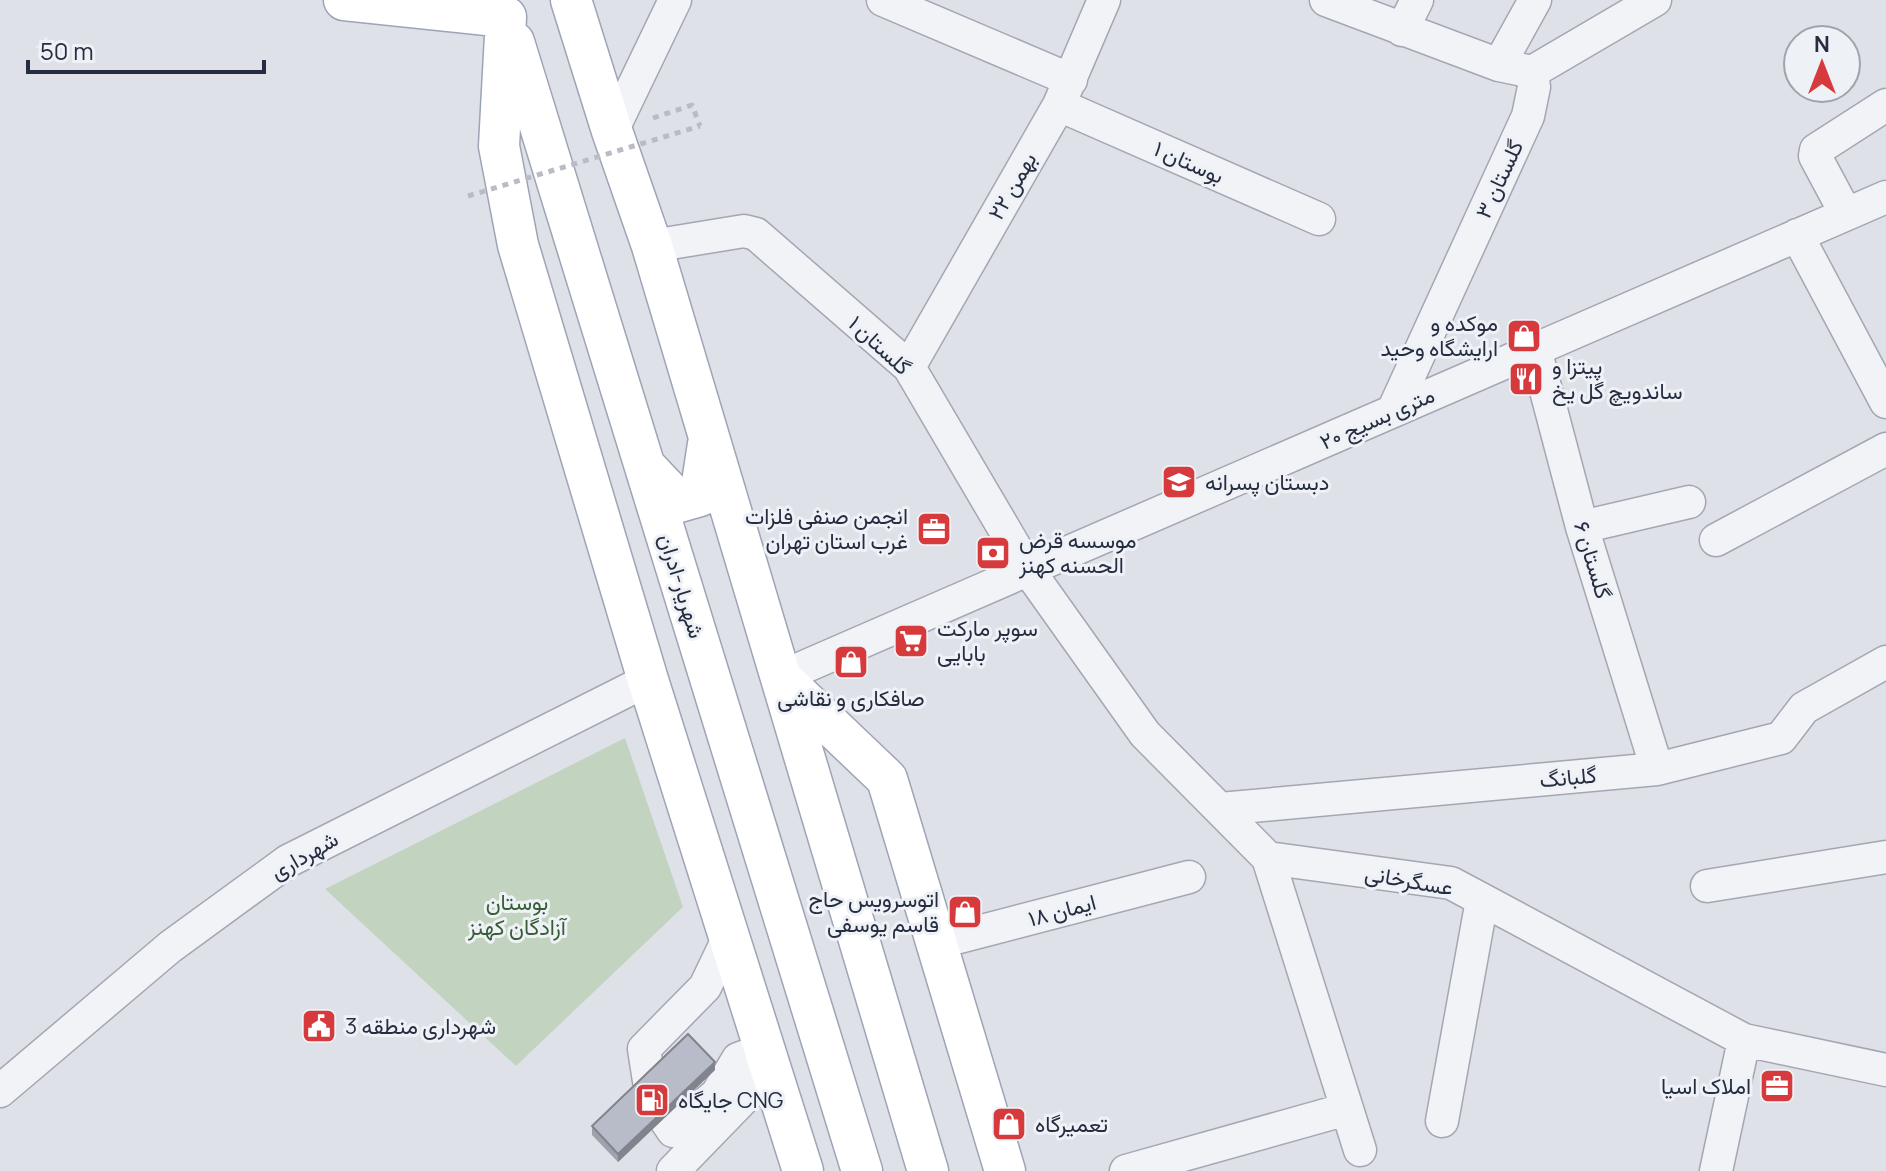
<svg xmlns="http://www.w3.org/2000/svg" width="1886" height="1171" font-family="Manrope,Vazirmatn,sans-serif">
<rect width="100%" height="100%" fill="#dfe1e9"/>
<path fill="#c2d4bf" d="M 625,738 L 683,907 L 516,1066 L 325,889 Z"/>
<g fill="none" stroke-linecap="round" stroke-linejoin="round">
<g stroke="#a4a7b3" stroke-width="35">
<path id="minor" d="M 883,0 L 1071,80
M 1326,0 L 1499,65 L 1532,72
M 1402,30 L 1417,0
M 1499,65 L 1535,0
M 1059,105 L 1319,219
M 612,131 L 675,0
M 1846,214 L 1815,156 L 1816,150 L 1886,105
M 1797,235 L 1886,402
M 652,246 L 744,231 L 756,234 L 909,367 L 1029,571 L 1145,734 L 1268,858 L 1451,883 L 1744,1040 L 1886,1070
M 1535,349 L 1582,527 L 1657,769
M 909,367 L 1059,105 L 1104,0
M 1393,411 L 1528,116 L 1534,87 L 1532,72 L 1655,0
M 1582,527 L 1689,502
M 1716,540 L 1886,449
M 781,677 L 1886,197
M 1220,809 L 1657,769 L 1781,738 L 1804,708 L 1886,662
M 1268,858 L 1360,1150
M 1707,886 L 1886,857
M 729,937 L 705,987 L 644,1049 L 652,1100 L 673,1131 L 717,1094 L 738,1059 L 765,1049
M 936,943 L 1189,877
M 0,1091 L 170,947 L 288,861 L 648,680
M 1442,1121 L 1482,900
M 673,1171 L 771,1070
M 1126,1171 L 1347,1109
M 1716,1171 L 1744,1040"/>
</g>
<g stroke="#9da4b6" stroke-width="43">
<path id="major" d="M 344,0 L 506,17 L 499,146 L 518,245 L 648,680 L 803,1171
M 571,0 L 612,131 L 652,246 L 928,1171
M 514,42 L 862,1171
M 645,466 L 679,502 L 700,496 L 708,444
M 781,678 L 887,779 L 1005,1171"/>
</g>
<path stroke="#b9bcc4" stroke-width="5" stroke-dasharray="6 6" stroke-linecap="butt" d="M 653,118 L 692,105 L 700,126"/>
<use href="#minor" stroke="#f2f3f7" stroke-width="32"/>
<use href="#major" stroke="#fff" stroke-width="40"/>
<path stroke="#b9bcc4" stroke-width="5" stroke-dasharray="6 6" stroke-linecap="butt" d="M 468,196 L 700,126"/>
</g>
<path fill="#9ea2ad" d="M 715,1070 L 618,1162 L 592,1135 L 592,1126 Z"/>
<path fill="#81848d" d="M 715,1062 L 715,1070 L 618,1162 L 618,1154 Z"/>
<path fill="#b8bcc9" stroke="#81848d" stroke-width="2" d="M 688,1034 L 715,1062 L 618,1154 L 592,1126 Z"/>
<defs>
<g id="shop-square" transform="scale(1.8)"><rect x="-9" y="-9" width="18" height="18" rx="4" fill="#d73a3d" stroke="#eef1f6"/><path d="M-5-2.5h2.3a2.7 3.5 0 0 1 5.4 0H5L5.5 6h-11ZM-1.5-2.5h3a1.5 2.3 0 0 0-3 0Z" fill="#fff"/></g>
<g id="restaurant-square" transform="scale(1.8)"><rect x="-9" y="-9" width="18" height="18" rx="4" fill="#d73a3d" stroke="#eef1f6"/><path d="M-5-6h1v4h1v-4h1v4h1v-4h1v5L-1.5 .5V6h-2V.5L-5-1ZM5-6V6H3V1.5H1.5Q1.5-4 5-6Z" fill="#fff"/></g>
<g id="school-square" transform="scale(1.8)"><rect x="-9" y="-9" width="18" height="18" rx="4" fill="#d73a3d" stroke="#eef1f6"/><path d="M0-5L7-2L0 1L-7-2ZM-4 1L0 2.5L4 1V4Q0 6-4 4Z" fill="#fff"/></g>
<g id="office-square" transform="scale(1.8)"><rect x="-9" y="-9" width="18" height="18" rx="4" fill="#d73a3d" stroke="#eef1f6"/><path d="M-6-3h4V-5.5h4V-3h4V5H-6ZM-1-4.5V-3h2v-1.5ZM-6 0V1H6V0Z" fill="#fff"/></g>
<g id="bank-square" transform="scale(1.8)"><rect x="-9" y="-9" width="18" height="18" rx="4" fill="#d73a3d" stroke="#eef1f6"/><path d="M-6-4H6V4H-6ZM0-2.3a2.3 2.3 0 1 0 0 4.6a2.3 2.3 0 1 0 0-4.6Z" fill="#fff"/></g>
<g id="supermarket-square" transform="scale(1.8)"><rect x="-9" y="-9" width="18" height="18" rx="4" fill="#d73a3d" stroke="#eef1f6"/><path d="M-6-5.5h2.5l.6 2H6L4.5 2H-2.5L-4.4-4H-6ZM-1.5 3.2a1.3 1.3 0 1 0 .1 0ZM3 3.2a1.3 1.3 0 1 0 .1 0Z" fill="#fff"/></g>
<g id="civic-square" transform="scale(1.8)"><rect x="-9" y="-9" width="18" height="18" rx="4" fill="#d73a3d" stroke="#eef1f6"/><path d="M-.6-6.5H3V-4.5H.6V-3L4-1V1h2V6H-6V1h2V-1L-.6-3ZM-1.2 2.5V6h2.4V2.5Z" fill="#fff"/></g>
<g id="fuel-square" transform="scale(1.8)"><rect x="-9" y="-9" width="18" height="18" rx="4" fill="#d73a3d" stroke="#eef1f6"/><path d="M-5.5-6h7V0h2V4h1.3V-2.5L3-4.5l.8-.8L6-3V5H2.5V1h-1V6h-7ZM-4.2-4.7v3.2H.2V-4.7Z" fill="#fff"/></g>
</defs>
<g fill-rule="evenodd">
<use href="#shop-square" x="1524" y="336"/>
<use href="#restaurant-square" x="1526" y="379"/>
<use href="#school-square" x="1179" y="482"/>
<use href="#office-square" x="934" y="529"/>
<use href="#bank-square" x="993" y="553"/>
<use href="#supermarket-square" x="911" y="641"/>
<use href="#shop-square" x="851" y="662"/>
<use href="#shop-square" x="965" y="912"/>
<use href="#civic-square" x="319" y="1026"/>
<use href="#office-square" x="1777" y="1086"/>
<use href="#fuel-square" x="652" y="1100"/>
<use href="#shop-square" x="1009" y="1124"/>
</g>
<g text-anchor="middle" stroke-width="6" stroke-linejoin="round" paint-order="stroke">
<g font-size="22" fill="#262d41" stroke="#eef1f6">
<text transform="translate(1189 162) rotate(24)" y="8">بوستان ۱</text>
<text transform="translate(1499 179) rotate(-65)" y="8">گلستان ۳</text>
<text transform="translate(1012 186) rotate(-60)" y="8">۲۲ بهمن</text>
<text transform="translate(880 345) rotate(43)" y="8">گلستان ۱</text>
<text transform="translate(1377 418) rotate(-24)" y="8">۲۰ متری بسیج</text>
<text transform="translate(1593 560) rotate(73)" y="8">گلستان ۶</text>
<text transform="translate(682 586) rotate(73)" y="8">شهریار-ادران</text>
<text transform="translate(1568 777) rotate(-5)" y="8">گلبانگ</text>
<text transform="translate(304 855) rotate(-30)" y="8">شهرداری</text>
<text transform="translate(1409 880) rotate(10)" y="8">عسگرخانی</text>
<text transform="translate(1062 910) rotate(-15)" y="8">ایمان ۱۸</text>
</g>
<g font-size="22" fill="#262d41" stroke="#eef1f6" text-anchor="start">
<text x="1498" y="331" text-anchor="end">موکده و<tspan x="1498" dy="25">ارایشگاه وحید</tspan></text>
<text x="1552" y="374">پیتزا و<tspan x="1552" dy="25">ساندویچ گل یخ</tspan></text>
<text x="1205" y="490">دبستان پسرانه</text>
<text x="908" y="524" text-anchor="end">انجمن صنفی فلزات<tspan x="908" dy="25">غرب استان تهران</tspan></text>
<text x="1019" y="548">موسسه قرض<tspan x="1019" dy="25">الحسنه کهنز</tspan></text>
<text x="937" y="636">سوپر مارکت<tspan x="937" dy="25">بابایی</tspan></text>
<text x="851" y="706" text-anchor="middle">صافکاری و نقاشی</text>
<text x="939" y="907" text-anchor="end">اتوسرویس حاج<tspan x="939" dy="25">قاسم یوسفی</tspan></text>
<text x="345" y="1034">شهرداری منطقه 3</text>
<text x="1751" y="1094" text-anchor="end">املاک اسیا</text>
<text x="678" y="1108">جایگاه CNG</text>
<text x="1035" y="1132">تعمیرگاه</text>
</g>
<g font-size="22" fill="#355e33" stroke="#eef1f6">
<text x="517" y="910">بوستان<tspan x="517" dy="25">آزادگان کهنز</tspan></text>
</g>
</g>
<g transform="translate(1822 64)"><circle r="38" fill="#eef1f6" stroke="#9ea3ae" stroke-width="2"/>
<path d="M0-6L14 30L0 20L-14 30Z" fill="#d73a3d"/>
<text y="-12" font-size="22" font-weight="bold" text-anchor="middle" fill="#262d41">N</text>
</g>
<path d="M28 60v12h236v-12" fill="none" stroke="#262d41" stroke-width="4"/>
<text x="40" y="60" font-size="24" fill="#262d41" stroke="#eef1f6" stroke-width="6" paint-order="stroke">50 m</text>
</svg>
